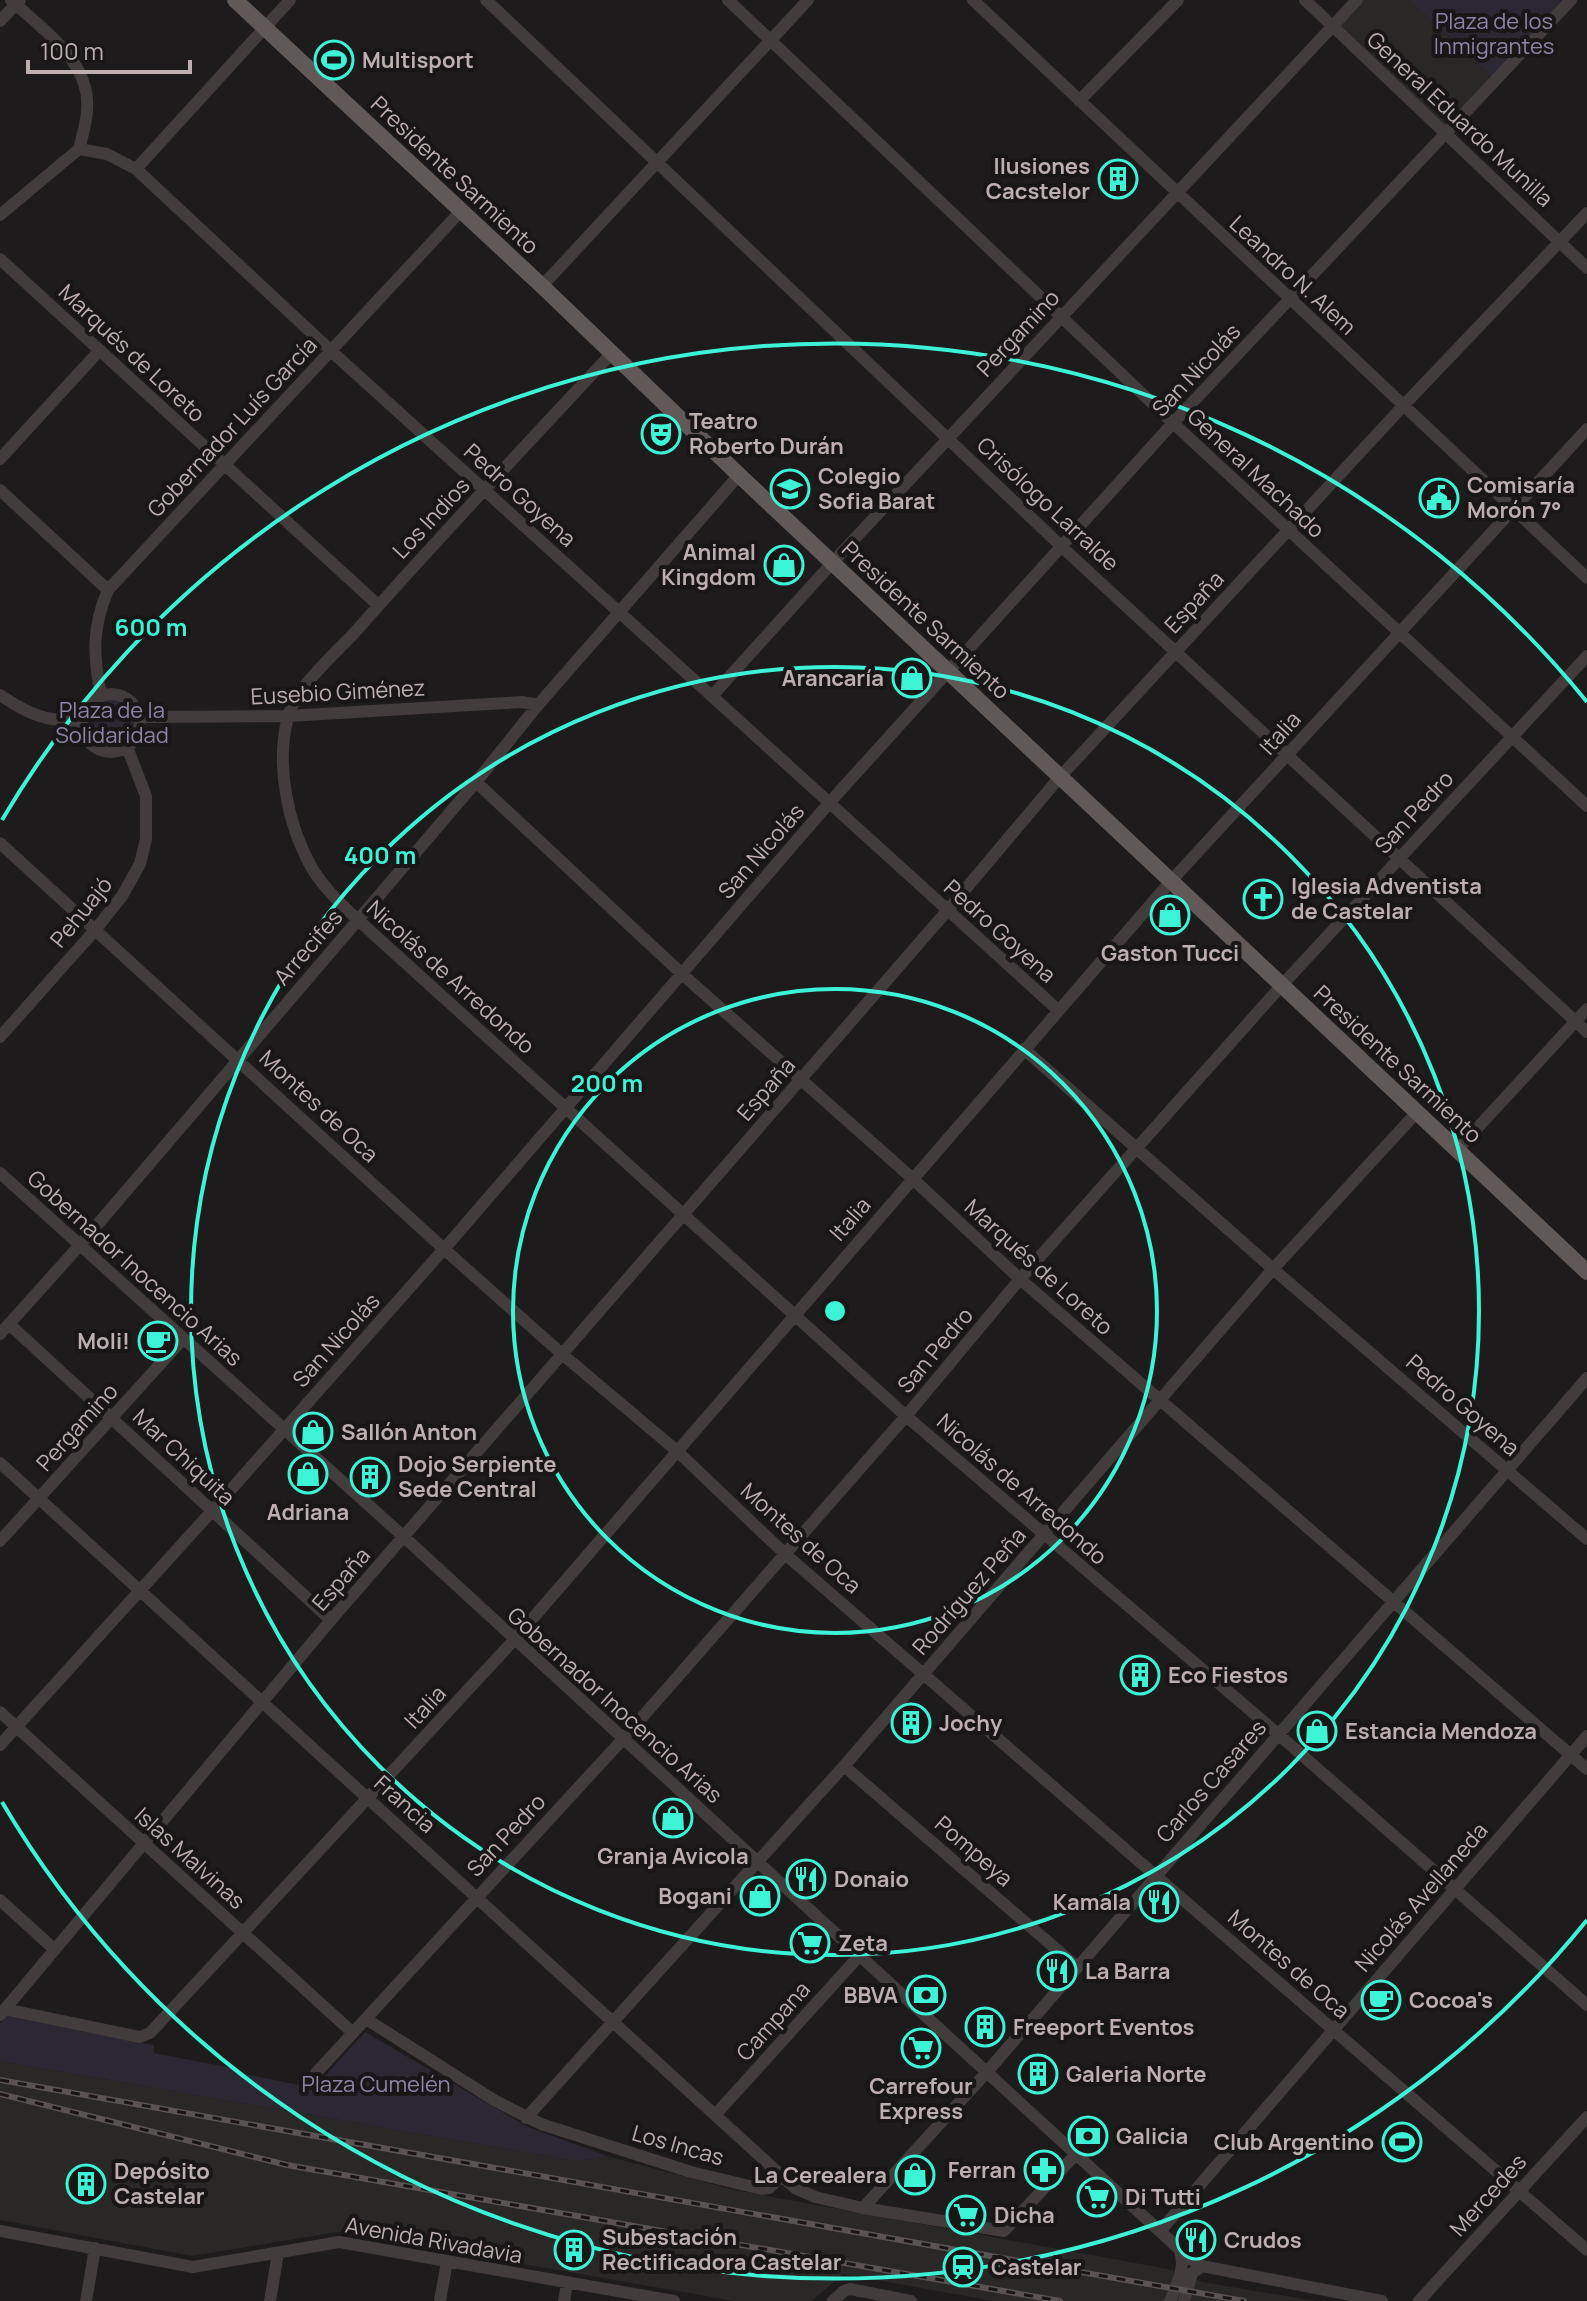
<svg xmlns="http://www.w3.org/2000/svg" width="1587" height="2301" font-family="Manrope,sans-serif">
<rect width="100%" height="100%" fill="#1d1b1b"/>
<path fill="#2a2727" d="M 1357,0 L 1409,0 L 1495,80 L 1446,132 L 1333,26 Z
M 0,2061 L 576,2161 L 607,2156 L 735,2190 L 1168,2269 L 1202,2282 L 1316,2301 L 993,2301 L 843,2274 L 812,2301 L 734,2301 L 472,2255 L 470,2250 L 434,2244 L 433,2250 L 337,2232 L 192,2256 L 0,2220 Z"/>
<path fill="#2b2833" d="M 1409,0 L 1571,0 L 1495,80 Z
M86 723a26 26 0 1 1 52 0a26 26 0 1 1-52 0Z
M 8,2015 L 154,2045 L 154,2053 L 232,2068 L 234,2072 L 314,2088 L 365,2032 L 528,2127 L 607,2156 L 576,2161 L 0,2061 L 0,2023 Z"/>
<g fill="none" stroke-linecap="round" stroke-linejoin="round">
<path stroke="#423c3c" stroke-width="12" d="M 11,0 C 37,24 76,52 85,87 C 91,107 84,130 79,149
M 486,0 L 1062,547 L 1587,1032
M 728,0 L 1173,423 L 1587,806
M 973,0 L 1587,578
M 1305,0 L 1587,268
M 0,21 L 20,0
M 1079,101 L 1178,0
M 79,149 L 107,154 L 136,169 L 330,350 L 1058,1010
M 136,169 L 290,0
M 0,215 L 79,149
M 0,259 L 378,605
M 542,286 L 808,0
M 612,353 C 526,445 439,537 356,631 C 336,653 295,688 288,717 C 275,765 288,827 313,870 C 325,889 342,905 358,920 L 906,1416 L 1278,1734 L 1587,2005
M 0,459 L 100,350
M 0,490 L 108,590
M82 723a29 29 0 1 1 58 0a29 29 0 1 1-58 0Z
M 0,695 C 28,714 48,723 82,720
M 101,695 C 93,657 92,627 108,590 L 460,212
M 712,696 L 833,562 L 1357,0
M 140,717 L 288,716 L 522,702 L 538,705
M 476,782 L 682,974 L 912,1178 L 1020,1279 L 1587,1769
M 0,843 L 444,1249 L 562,1354 L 677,1451 L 785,1554 L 1587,2250
M 0,1037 L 96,929 L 122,896 L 140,864 L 146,839 L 146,796 L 127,747
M 1024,1049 L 1273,1269 L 1587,1539
M 1457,1150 L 1587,1009
M 0,1173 L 404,1537 L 1189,2258 L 1202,2266 L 1382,2301
M 9,1324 L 331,1620
M 0,1334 L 80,1245 L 476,782 L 538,705 L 739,475
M 0,1463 L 795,2188 L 815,2197 L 863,2208 L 1004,2231 L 1076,2154
M 0,1541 L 183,1339
M 0,1712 L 353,2033
M 0,1745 L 212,1511 L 444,1249 L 830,802 L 1173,423 L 1571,0
M 844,1766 L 1077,1967
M 0,1900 L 54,1949
M 5,2009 L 140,2037 L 150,2033 L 514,1640 L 1171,881 L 1587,429
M 0,2015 L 331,1620 L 947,911 L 1059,778 L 1403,406 L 1587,213
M 366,2019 L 494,2100 L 541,2124 L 691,2172 L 762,2189 L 769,2188 L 782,2176
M 316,2073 L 623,1739 L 906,1416 L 1020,1279 L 1282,985 L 1587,656
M 716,2114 L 860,1955
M 526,2118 L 844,1766 L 1273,1269 L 1417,1112
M 863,2208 L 986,2073 L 1587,1378
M 1161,2230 L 1587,1736
M 0,2231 L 193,2267 L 339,2242 L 674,2301
M 86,2301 L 95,2248
M 270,2301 L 278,2253
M 440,2301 L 447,2262
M 564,2301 L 567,2283
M 833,2301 L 844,2291 L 850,2289 L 911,2301
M 1170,2301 C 1177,2284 1187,2266 1179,2248
M 1184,2301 L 1192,2273 L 1202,2266
M 1419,2301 L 1587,2117"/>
<path stroke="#615858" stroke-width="16" d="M 235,0 L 542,286 L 739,475 L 1587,1272"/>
<g stroke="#5b5353" stroke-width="6">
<path id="rail" d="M 0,2080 L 1244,2301
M 0,2094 L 287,2165 L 1060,2301"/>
</g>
<use href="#rail" stroke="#181616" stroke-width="3" stroke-dasharray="9" stroke-linecap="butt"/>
</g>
<g fill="none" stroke="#3df3d5" stroke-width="4">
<circle cx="835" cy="1311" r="322"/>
<circle cx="835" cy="1311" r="644"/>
<path d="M1587 1920A967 967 0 0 1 2 1802M2 820A967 967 0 0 1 1587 702"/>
</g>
<defs>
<g id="stadium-ring" transform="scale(2)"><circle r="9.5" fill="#181616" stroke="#3df3d5" stroke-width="1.5"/><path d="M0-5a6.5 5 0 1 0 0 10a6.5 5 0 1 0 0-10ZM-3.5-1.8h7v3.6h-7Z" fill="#3df3d5"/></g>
<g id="building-ring" transform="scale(2)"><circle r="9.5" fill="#181616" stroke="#3df3d5" stroke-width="1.5"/><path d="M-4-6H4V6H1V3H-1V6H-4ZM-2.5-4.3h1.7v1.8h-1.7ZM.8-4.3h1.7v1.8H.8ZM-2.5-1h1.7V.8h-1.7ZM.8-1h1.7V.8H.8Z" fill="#3df3d5"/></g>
<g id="theatre-ring" transform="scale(2)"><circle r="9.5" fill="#181616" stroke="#3df3d5" stroke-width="1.5"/><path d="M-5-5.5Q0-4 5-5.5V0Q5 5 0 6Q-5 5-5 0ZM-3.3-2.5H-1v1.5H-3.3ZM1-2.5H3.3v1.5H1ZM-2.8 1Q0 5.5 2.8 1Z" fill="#3df3d5"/></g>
<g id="school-ring" transform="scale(2)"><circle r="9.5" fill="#181616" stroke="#3df3d5" stroke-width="1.5"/><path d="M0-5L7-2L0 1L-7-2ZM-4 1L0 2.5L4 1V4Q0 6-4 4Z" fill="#3df3d5"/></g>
<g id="civic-ring" transform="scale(2)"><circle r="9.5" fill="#181616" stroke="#3df3d5" stroke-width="1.5"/><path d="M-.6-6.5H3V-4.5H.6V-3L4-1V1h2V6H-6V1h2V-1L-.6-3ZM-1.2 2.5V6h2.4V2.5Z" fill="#3df3d5"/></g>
<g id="shop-ring" transform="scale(2)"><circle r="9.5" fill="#181616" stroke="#3df3d5" stroke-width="1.5"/><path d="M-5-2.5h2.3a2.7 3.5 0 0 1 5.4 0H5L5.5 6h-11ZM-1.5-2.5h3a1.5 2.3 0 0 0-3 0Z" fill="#3df3d5"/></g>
<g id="church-ring" transform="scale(2)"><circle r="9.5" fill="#181616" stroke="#3df3d5" stroke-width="1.5"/><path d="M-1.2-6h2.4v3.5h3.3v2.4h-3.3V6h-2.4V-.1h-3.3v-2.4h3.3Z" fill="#3df3d5"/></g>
<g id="cafe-ring" transform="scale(2)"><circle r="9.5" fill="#181616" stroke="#3df3d5" stroke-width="1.5"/><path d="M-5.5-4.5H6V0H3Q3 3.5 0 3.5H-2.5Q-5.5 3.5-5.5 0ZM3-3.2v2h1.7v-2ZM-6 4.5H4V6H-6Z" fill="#3df3d5"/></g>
<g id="restaurant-ring" transform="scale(2)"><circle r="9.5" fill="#181616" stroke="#3df3d5" stroke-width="1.5"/><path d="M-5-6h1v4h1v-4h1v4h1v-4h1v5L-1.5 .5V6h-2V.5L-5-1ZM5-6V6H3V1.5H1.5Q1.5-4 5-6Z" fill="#3df3d5"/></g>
<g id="supermarket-ring" transform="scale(2)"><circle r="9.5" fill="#181616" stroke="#3df3d5" stroke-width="1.5"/><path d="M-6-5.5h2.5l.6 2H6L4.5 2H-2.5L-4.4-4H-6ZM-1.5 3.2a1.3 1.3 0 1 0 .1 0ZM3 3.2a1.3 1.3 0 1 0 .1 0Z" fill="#3df3d5"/></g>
<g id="bank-ring" transform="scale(2)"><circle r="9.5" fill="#181616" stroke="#3df3d5" stroke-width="1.5"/><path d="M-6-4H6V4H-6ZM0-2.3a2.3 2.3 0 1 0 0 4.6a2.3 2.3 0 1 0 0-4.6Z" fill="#3df3d5"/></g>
<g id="pharmacy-ring" transform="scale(2)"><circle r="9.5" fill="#181616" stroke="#3df3d5" stroke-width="1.5"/><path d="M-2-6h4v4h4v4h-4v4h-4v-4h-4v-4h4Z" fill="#3df3d5"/></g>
<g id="station-ring" transform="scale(2)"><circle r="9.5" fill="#181616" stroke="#3df3d5" stroke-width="1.5"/><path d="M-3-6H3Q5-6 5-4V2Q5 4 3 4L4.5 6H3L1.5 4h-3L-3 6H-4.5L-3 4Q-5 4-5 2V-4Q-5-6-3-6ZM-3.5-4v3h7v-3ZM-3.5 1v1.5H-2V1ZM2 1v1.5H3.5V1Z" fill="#3df3d5"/></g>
</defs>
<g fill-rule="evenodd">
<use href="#stadium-ring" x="334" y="60"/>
<use href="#building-ring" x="1118" y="179"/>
<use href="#theatre-ring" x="661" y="434"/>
<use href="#school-ring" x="790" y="489"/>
<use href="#civic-ring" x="1439" y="498"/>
<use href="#shop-ring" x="784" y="565"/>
<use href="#shop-ring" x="912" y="678"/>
<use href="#church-ring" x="1263" y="899"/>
<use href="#shop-ring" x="1170" y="915"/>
<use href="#cafe-ring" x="158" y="1341"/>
<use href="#shop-ring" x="313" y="1432"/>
<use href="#shop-ring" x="308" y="1474"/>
<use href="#building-ring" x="370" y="1477"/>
<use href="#building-ring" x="1140" y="1675"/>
<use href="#building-ring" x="911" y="1723"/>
<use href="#shop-ring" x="1317" y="1731"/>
<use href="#shop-ring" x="673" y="1818"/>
<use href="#restaurant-ring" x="806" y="1879"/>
<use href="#shop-ring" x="760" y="1896"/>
<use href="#restaurant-ring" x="1159" y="1902"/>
<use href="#supermarket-ring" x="810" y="1943"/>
<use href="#restaurant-ring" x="1057" y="1971"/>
<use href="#bank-ring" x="926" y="1995"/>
<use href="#cafe-ring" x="1381" y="2000"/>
<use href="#building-ring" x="985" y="2027"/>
<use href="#supermarket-ring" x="921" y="2048"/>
<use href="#building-ring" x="1038" y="2074"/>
<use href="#bank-ring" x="1088" y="2136"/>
<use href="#stadium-ring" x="1402" y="2142"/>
<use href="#pharmacy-ring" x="1044" y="2170"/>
<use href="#shop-ring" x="915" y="2175"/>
<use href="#building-ring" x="86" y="2184"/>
<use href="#supermarket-ring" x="1097" y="2197"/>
<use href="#supermarket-ring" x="966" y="2215"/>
<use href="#restaurant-ring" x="1196" y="2240"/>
<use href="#building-ring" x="574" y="2250"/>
<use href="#station-ring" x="963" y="2267"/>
</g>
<g text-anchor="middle" stroke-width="8" stroke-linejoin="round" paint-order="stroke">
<g font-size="22" fill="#8d85a7" stroke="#181616">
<text x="1494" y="29">Plaza de los<tspan x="1494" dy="25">Inmigrantes</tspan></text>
<text x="112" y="718">Plaza de la<tspan x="112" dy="25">Solidaridad</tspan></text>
<text x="376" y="2092">Plaza Cumelén</text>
</g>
<g font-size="22" font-weight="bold" fill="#bdaeb0" stroke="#181616" text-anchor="start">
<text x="362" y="68">Multisport</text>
<text x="1090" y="174" text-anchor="end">Ilusiones<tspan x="1090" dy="25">Cacstelor</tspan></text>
<text x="689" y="429">Teatro<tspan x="689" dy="25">Roberto Durán</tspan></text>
<text x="818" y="484">Colegio<tspan x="818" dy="25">Sofia Barat</tspan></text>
<text x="1467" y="493">Comisaría<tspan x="1467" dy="25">Morón 7°</tspan></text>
<text x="756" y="560" text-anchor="end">Animal<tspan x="756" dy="25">Kingdom</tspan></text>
<text x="884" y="686" text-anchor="end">Arancaría</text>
<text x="1291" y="894">Iglesia Adventista<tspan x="1291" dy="25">de Castelar</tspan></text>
<text x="1170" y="961" text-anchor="middle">Gaston Tucci</text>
<text x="130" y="1349" text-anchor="end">Moli!</text>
<text x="341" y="1440">Sallón Anton</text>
<text x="398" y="1472">Dojo Serpiente<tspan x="398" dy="25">Sede Central</tspan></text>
<text x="308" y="1520" text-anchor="middle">Adriana</text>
<text x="1168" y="1683">Eco Fiestos</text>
<text x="939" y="1731">Jochy</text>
<text x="1345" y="1739">Estancia Mendoza</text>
<text x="673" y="1864" text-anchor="middle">Granja Avicola</text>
<text x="834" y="1887">Donaio</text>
<text x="732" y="1904" text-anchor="end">Bogani</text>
<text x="1131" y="1910" text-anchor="end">Kamala</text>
<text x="838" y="1951">Zeta</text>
<text x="1085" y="1979">La Barra</text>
<text x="898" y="2003" text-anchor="end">BBVA</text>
<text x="1409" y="2008">Cocoa's</text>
<text x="1013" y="2035">Freeport Eventos</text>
<text x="1066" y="2082">Galeria Norte</text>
<text x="921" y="2094" text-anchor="middle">Carrefour<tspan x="921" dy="25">Express</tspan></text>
<text x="1116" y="2144">Galicia</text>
<text x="1374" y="2150" text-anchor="end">Club Argentino</text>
<text x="1016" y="2178" text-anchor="end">Ferran</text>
<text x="114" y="2179">Depósito<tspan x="114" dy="25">Castelar</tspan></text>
<text x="887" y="2183" text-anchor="end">La Cerealera</text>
<text x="1125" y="2205">Di Tutti</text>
<text x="994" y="2223">Dicha</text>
<text x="602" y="2245">Subestación<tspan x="602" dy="25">Rectificadora Castelar</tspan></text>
<text x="1224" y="2248">Crudos</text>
<text x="991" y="2275">Castelar</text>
</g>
<g font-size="22" fill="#bdaeb0" stroke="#181616">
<text transform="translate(1460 119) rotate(43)" y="8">General Eduardo Munilla</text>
<text transform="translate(455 175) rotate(43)" y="8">Presidente Sarmiento</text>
<text transform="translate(1293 275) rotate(43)" y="8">Leandro N. Alem</text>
<text transform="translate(1018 333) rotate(-47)" y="8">Pergamino</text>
<text transform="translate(132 353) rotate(43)" y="8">Marqués de Loreto</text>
<text transform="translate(1196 370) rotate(-47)" y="8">San Nicolás</text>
<text transform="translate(232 427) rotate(-47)" y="8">Gobernador Luís García</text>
<text transform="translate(1256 473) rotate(43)" y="8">General Machado</text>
<text transform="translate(520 495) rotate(42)" y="8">Pedro Goyena</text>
<text transform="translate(1048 504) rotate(43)" y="8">Crisólogo Larralde</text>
<text transform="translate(431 518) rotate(-47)" y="8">Los Indios</text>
<text transform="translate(1194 602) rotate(-47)" y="8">España</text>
<text transform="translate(926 620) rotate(43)" y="8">Presidente Sarmiento</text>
<text transform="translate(338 692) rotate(-3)" y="8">Eusebio Giménez</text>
<text transform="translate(1280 733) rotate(-48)" y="8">Italia</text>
<text transform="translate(1414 812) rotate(-47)" y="8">San Pedro</text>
<text transform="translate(761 851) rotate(-49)" y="8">San Nicolás</text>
<text transform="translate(81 912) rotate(-51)" y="8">Pehuajó</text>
<text transform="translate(1000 931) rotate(42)" y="8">Pedro Goyena</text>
<text transform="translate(308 947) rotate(-49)" y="8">Arrecifes</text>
<text transform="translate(451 977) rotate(42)" y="8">Nicolás de Arredondo</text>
<text transform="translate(1398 1064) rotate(43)" y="8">Presidente Sarmiento</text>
<text transform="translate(766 1089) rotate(-49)" y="8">España</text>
<text transform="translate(319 1106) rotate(43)" y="8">Montes de Oca</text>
<text transform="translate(850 1219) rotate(-49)" y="8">Italia</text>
<text transform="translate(1039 1267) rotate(42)" y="8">Marqués de Loreto</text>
<text transform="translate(135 1268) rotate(42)" y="8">Gobernador Inocencio Arias</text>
<text transform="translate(336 1340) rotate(-48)" y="8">San Nicolás</text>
<text transform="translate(935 1350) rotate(-50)" y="8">San Pedro</text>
<text transform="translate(1463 1405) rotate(41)" y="8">Pedro Goyena</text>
<text transform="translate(77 1427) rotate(-48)" y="8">Pergamino</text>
<text transform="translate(184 1457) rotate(43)" y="8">Mar Chiquita</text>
<text transform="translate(1022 1489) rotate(41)" y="8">Nicolás de Arredondo</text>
<text transform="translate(801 1538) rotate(42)" y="8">Montes de Oca</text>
<text transform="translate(341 1579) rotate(-49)" y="8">España</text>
<text transform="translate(969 1591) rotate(-49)" y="8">Rodríguez Peña</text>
<text transform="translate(615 1705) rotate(42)" y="8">Gobernador Inocencio Arias</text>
<text transform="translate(425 1707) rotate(-47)" y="8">Italia</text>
<text transform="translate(1211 1781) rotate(-49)" y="8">Carlos Casares</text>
<text transform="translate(405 1804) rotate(42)" y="8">Francia</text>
<text transform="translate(506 1835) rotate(-47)" y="8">San Pedro</text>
<text transform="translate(974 1851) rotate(41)" y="8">Pompeya</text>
<text transform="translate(190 1858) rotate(42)" y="8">Islas Malvinas</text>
<text transform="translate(1421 1897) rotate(-49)" y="8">Nicolás Avellaneda</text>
<text transform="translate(1289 1964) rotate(41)" y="8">Montes de Oca</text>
<text transform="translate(773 2021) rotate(-48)" y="8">Campana</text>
<text transform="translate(678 2145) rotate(16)" y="8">Los Incas</text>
<text transform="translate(1488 2195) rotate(-48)" y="8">Mercedes</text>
<text transform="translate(434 2240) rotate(10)" y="8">Avenida Rivadavia</text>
</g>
</g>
<circle cx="835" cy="1311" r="12" fill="#3df3d5" stroke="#181616" stroke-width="4"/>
<g font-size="24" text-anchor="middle" font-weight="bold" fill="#3df3d5" stroke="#181616" stroke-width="8" stroke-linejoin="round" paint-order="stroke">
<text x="151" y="636">600 m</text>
<text x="380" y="864">400 m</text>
<text x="607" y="1092">200 m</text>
</g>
<path d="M28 60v12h162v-12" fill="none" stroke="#bdaeb0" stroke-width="4"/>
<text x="40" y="60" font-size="24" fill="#bdaeb0" stroke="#181616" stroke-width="6" paint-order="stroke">100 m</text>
</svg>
